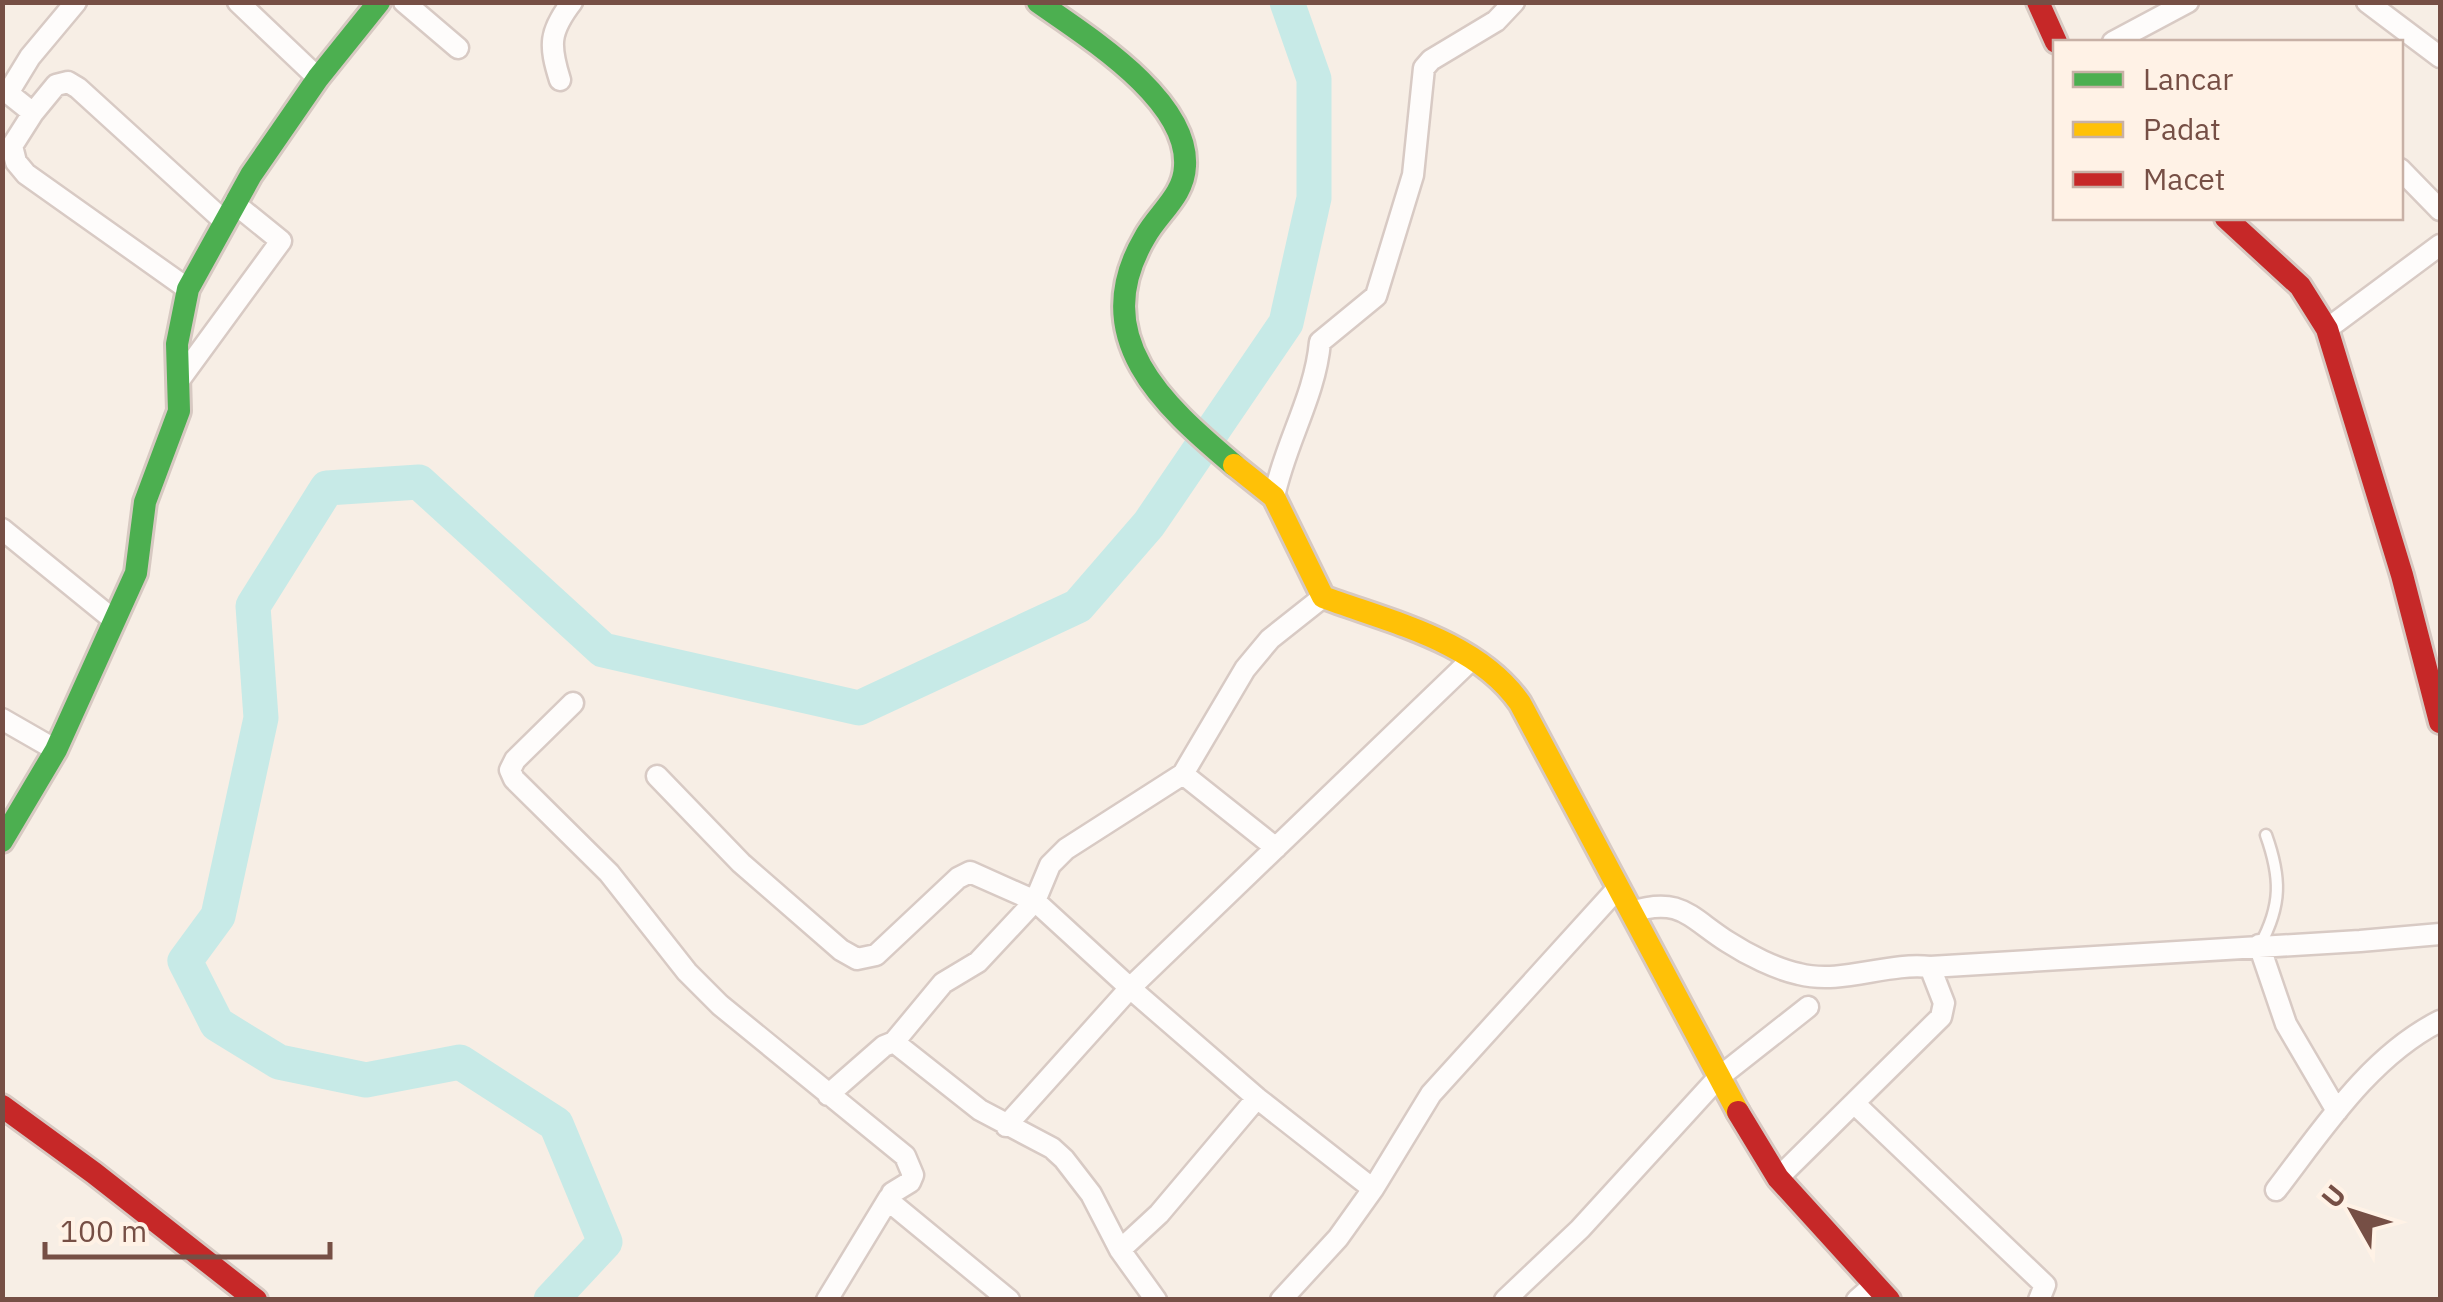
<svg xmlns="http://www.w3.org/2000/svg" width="2443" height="1302" font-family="'IBM Plex Sans',sans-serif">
<rect width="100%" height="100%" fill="#f7eee5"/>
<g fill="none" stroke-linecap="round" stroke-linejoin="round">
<path stroke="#c7eae7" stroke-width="35" d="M 551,1300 L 605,1242 L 556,1124 L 460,1062 L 366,1080 L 279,1062 L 217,1024 L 185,961 L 218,916 L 261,718 L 253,606 L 327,488 L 419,482 L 603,650 L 859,708 L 1078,606 L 1149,524 L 1286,323 L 1314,198 L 1314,79 L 1287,2"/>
<g stroke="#d8cac4" stroke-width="15">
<path id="lane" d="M 2260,945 C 2282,905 2281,877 2266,835"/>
</g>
<g stroke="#d8cac4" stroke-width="25">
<path id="street" d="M 238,2 L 318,78
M 404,2 L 458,48
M 2367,2 L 2440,57
M 2113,42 L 2188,2
M 560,80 C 549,45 549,32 572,2
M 2,89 L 8,93 L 30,57 L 76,2
M 8,93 L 33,113 L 56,85 L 68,82 L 78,88 L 224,221
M 33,113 L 12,146 L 16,162 L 26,174 L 188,289
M 2400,169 L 2440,210
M 2327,329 L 2440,245
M 180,379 L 281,241 L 234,203
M 1274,497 C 1285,443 1315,397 1320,342 L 1376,296 L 1413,175 L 1424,68 L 1431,60 L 1496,21 L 1514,2
M 2,529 L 115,621
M 573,703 L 515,760 L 510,770 L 514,779 L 609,873 L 687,972 L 720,1005 L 905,1156 L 913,1175 L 910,1182 L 892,1193 L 890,1202 L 1009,1300
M 2,719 L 56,750
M 1183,774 L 1276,848
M 657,776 L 741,863 L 841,950 L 857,959 L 876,955 L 958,878 L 970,872 L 1035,901 L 1130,988 L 1006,1126
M 1631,912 C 1681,896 1690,918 1728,942 C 1748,955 1776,969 1799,974 C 1842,985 1887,962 1930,967 L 2360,941 L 2440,934
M 2259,945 L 2286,1024 L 2337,1111
M 894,1042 L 980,1110 L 1052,1148 L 1064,1159 L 1091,1194 L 1120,1250 L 1156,1300
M 828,1095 L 884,1046 L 894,1042 L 943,983 L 978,962 L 1035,901 L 1050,865 L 1066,849 L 1183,774 L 1245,669 L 1270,639 L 1323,597
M 1854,1103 L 2045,1285 L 2039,1300
M 1778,1178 L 1941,1017 L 1944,1003 L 1930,967
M 1373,1189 L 1257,1098 L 1130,988 L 1472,659
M 2276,1190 C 2323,1129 2370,1056 2440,1021
M 1120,1250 L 1159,1214 L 1257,1098
M 827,1300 L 889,1198
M 1281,1300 L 1338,1238 L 1373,1189 L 1431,1094 L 1617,889
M 1505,1300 L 1580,1229 L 1718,1078 L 1808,1007
M 1857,1300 L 1874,1285"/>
</g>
<g stroke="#d7c9c2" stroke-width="28">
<path id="fast" d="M 1038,2 C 1086,36 1189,99 1185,166 C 1184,196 1158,213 1145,237 C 1086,337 1163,405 1234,465
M 2,841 L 56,750 L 136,573 L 145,502 L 179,411 L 177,344 L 188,289 L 251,175 L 318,78 L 379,2"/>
</g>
<g stroke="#d7c9c2" stroke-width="28">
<path id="slow" d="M 1234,465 L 1274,497 L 1323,597 C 1390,622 1477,641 1520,703 L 1738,1112"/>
</g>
<g stroke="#d7c9c2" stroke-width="28">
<path id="jam" d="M 2038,2 L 2056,42
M 2226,218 L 2300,286 L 2327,329 L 2402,575 L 2440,722
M 2,1106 L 94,1173 L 256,1300
M 1738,1112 L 1778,1178 L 1889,1300"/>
</g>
<use href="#lane" stroke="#fefcfb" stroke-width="10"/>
<use href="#street" stroke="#fefcfb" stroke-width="20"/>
<use href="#fast" stroke="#4caf50" stroke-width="22"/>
<use href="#slow" stroke="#ffc107" stroke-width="22"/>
<use href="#jam" stroke="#c62828" stroke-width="22"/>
</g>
<rect width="2443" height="1302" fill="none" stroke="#764f45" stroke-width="10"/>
<rect x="2053" y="40" width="350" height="180" fill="#fff2e6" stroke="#c8b1a6" stroke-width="2.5"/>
<rect x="2073" y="72" width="50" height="15" fill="#4caf50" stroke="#c8b1a6" stroke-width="2.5"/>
<text x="2143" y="90" font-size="30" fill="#764f45">Lancar</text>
<rect x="2073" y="122" width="50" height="15" fill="#ffc107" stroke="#c8b1a6" stroke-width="2.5"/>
<text x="2143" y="140" font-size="30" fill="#764f45">Padat</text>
<rect x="2073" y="172" width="50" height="15" fill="#c62828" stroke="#c8b1a6" stroke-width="2.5"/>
<text x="2143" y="190" font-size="30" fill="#764f45">Macet</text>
<g transform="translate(2353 1212) rotate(309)" stroke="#fff2e6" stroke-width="8" paint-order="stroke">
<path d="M0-8L18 38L0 25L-18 38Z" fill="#764f45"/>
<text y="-15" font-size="28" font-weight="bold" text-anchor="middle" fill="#764f45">U</text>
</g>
<path d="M45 1242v15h285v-15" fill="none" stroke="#764f45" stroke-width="5"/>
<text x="60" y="1242" font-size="30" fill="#764f45" stroke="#fff2e6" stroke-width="8" paint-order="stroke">100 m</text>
</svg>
